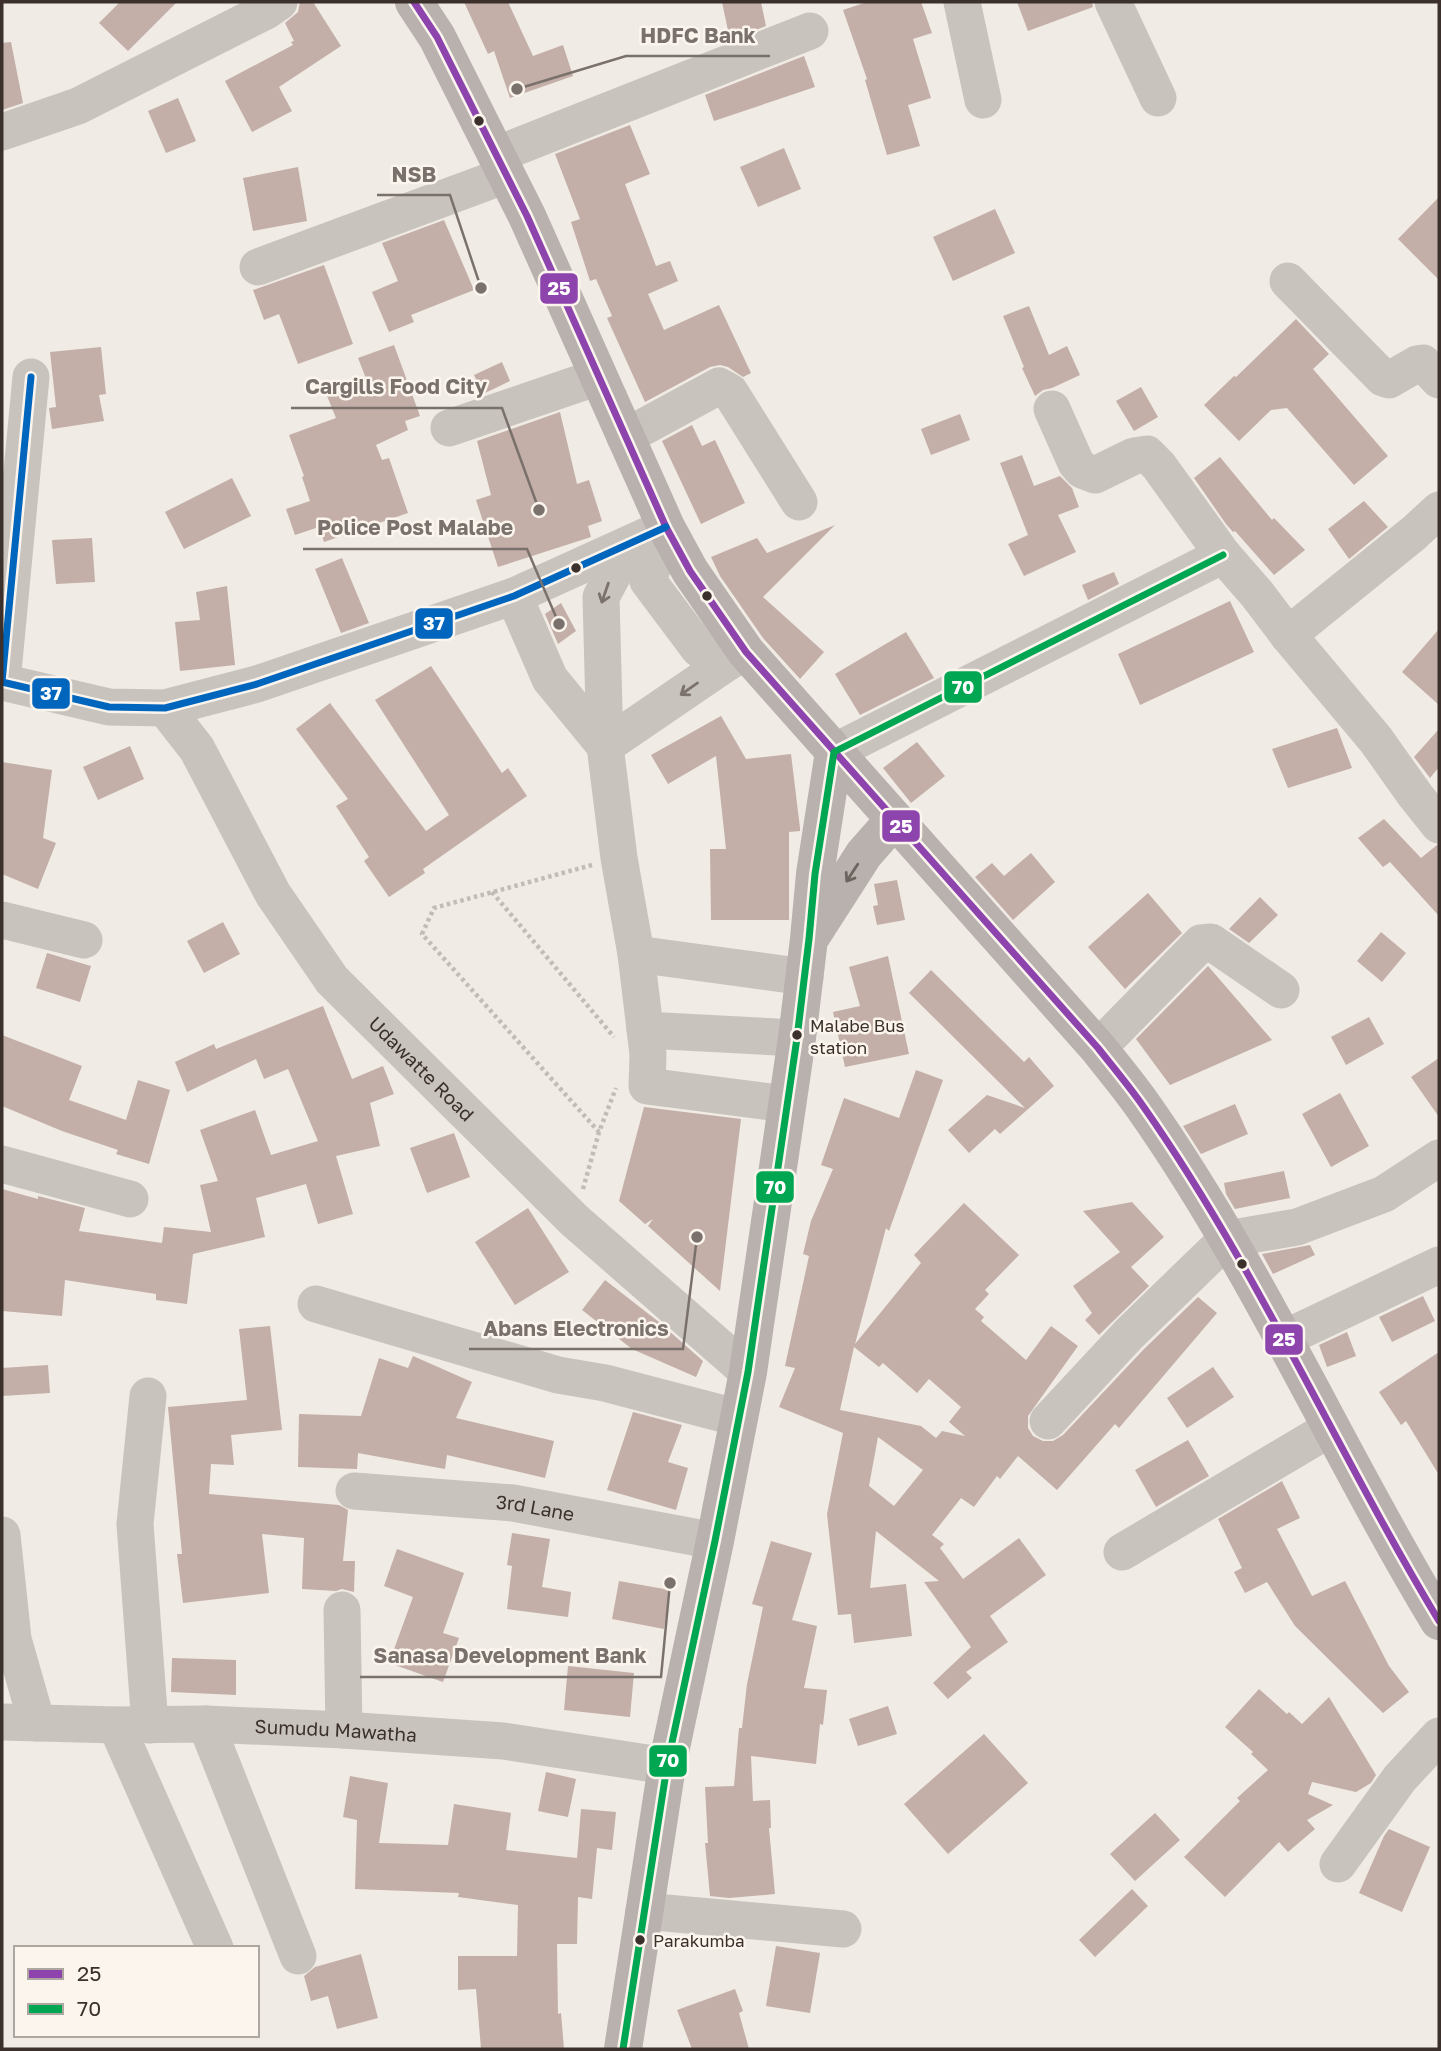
<svg xmlns="http://www.w3.org/2000/svg" width="1441" height="2051" font-family="'Golos Text',sans-serif">
<rect width="100%" height="100%" fill="#f0ebe5"/>
<path fill="#c3afa7" fill-rule="evenodd" d="M 120,2 L 177,2 L 128,51 L 99,23 Z
M 300,2 L 313,2 L 341,46 L 279,87 L 292,111 L 252,132 L 225,81 L 293,45 L 291,42 L 294,41 L 285,23 L 298,12 Z
M 464,2 L 508,2 L 533,56 L 563,45 L 573,76 L 510,98 L 494,51 L 488,54 Z
M 722,2 L 761,2 L 766,26 L 730,40 Z
M 867,2 L 921,2 L 932,33 L 913,39 L 931,98 L 908,105 L 920,146 L 887,155 L 865,80 L 867,79 L 843,10 Z
M 1017,2 L 1092,2 L 1093,7 L 1028,31 Z
M 11,42 L 23,103 L 2,110 L 2,43 Z
M 804,56 L 815,87 L 714,121 L 705,95 Z
M 178,98 L 196,141 L 166,153 L 148,111 Z
M 630,125 L 650,174 L 625,184 L 656,266 L 670,261 L 678,281 L 648,294 L 664,330 L 719,305 L 751,373 L 743,377 L 728,367 L 720,365 L 710,367 L 645,402 L 607,318 L 612,316 L 596,279 L 590,281 L 571,222 L 580,219 L 555,154 Z
M 784,148 L 801,189 L 758,207 L 740,167 Z
M 298,167 L 307,221 L 253,231 L 243,178 Z
M 1439,197 L 1439,280 L 1398,239 Z
M 995,209 L 1015,253 L 953,281 L 933,237 Z
M 444,220 L 474,290 L 411,315 L 414,322 L 389,332 L 372,292 L 398,281 L 382,243 Z
M 324,265 L 353,344 L 298,364 L 279,314 L 264,320 L 253,290 Z
M 1029,306 L 1049,355 L 1067,346 L 1080,375 L 1052,388 L 1043,390 L 1035,396 L 1022,368 L 1024,367 L 1003,316 Z
M 1296,319 L 1329,354 L 1313,369 L 1388,456 L 1354,485 L 1287,408 L 1271,410 L 1239,441 L 1204,405 L 1234,376 L 1236,377 Z
M 394,345 L 420,416 L 405,421 L 408,430 L 376,445 L 382,460 L 389,458 L 408,513 L 324,542 L 319,527 L 295,535 L 286,509 L 310,501 L 302,477 L 304,476 L 289,435 L 336,418 L 327,396 L 367,381 L 358,358 Z
M 101,347 L 106,394 L 99,395 L 104,421 L 52,429 L 49,408 L 56,407 L 50,352 Z
M 502,362 L 510,381 L 483,394 L 474,375 Z
M 1141,387 L 1158,417 L 1134,431 L 1116,401 Z
M 560,412 L 577,484 L 589,480 L 602,521 L 588,526 L 591,537 L 498,567 L 476,500 L 491,495 L 477,441 Z
M 960,414 L 970,440 L 931,455 L 921,429 Z
M 692,425 L 702,446 L 715,440 L 745,503 L 701,524 L 662,441 Z
M 1022,455 L 1034,486 L 1060,476 L 1072,488 L 1079,507 L 1058,515 L 1076,552 L 1024,576 L 1008,544 L 1028,535 L 1000,463 Z
M 1220,457 L 1272,520 L 1274,518 L 1305,550 L 1274,575 L 1235,531 L 1233,532 L 1226,524 L 1194,478 Z
M 232,478 L 251,516 L 184,549 L 165,512 Z
M 1364,501 L 1388,527 L 1349,559 L 1328,529 Z
M 835,525 L 763,597 L 824,652 L 800,679 L 763,638 L 720,576 L 711,557 L 757,538 L 767,553 Z
M 92,538 L 95,582 L 56,584 L 52,540 Z
M 342,558 L 369,623 L 341,633 L 315,569 Z
M 1114,572 L 1119,584 L 1088,600 L 1082,585 Z
M 227,586 L 235,665 L 180,671 L 175,622 L 200,620 L 196,592 Z
M 1230,601 L 1254,652 L 1140,705 L 1118,654 Z
M 561,603 L 576,631 L 558,644 L 545,614 Z
M 1439,629 L 1439,705 L 1402,672 Z
M 906,632 L 934,678 L 860,715 L 835,674 Z
M 431,666 L 502,773 L 508,768 L 527,796 L 423,869 L 425,873 L 389,897 L 364,861 L 369,857 L 336,806 L 348,799 L 296,729 L 330,703 L 426,831 L 449,815 L 375,700 Z
M 721,716 L 746,759 L 791,754 L 800,828 L 800,831 L 789,832 L 789,920 L 711,920 L 710,849 L 726,849 L 716,756 L 668,784 L 651,755 Z
M 1337,728 L 1352,768 L 1288,788 L 1272,749 Z
M 1439,729 L 1439,767 L 1430,778 L 1414,757 Z
M 917,742 L 945,776 L 911,803 L 883,768 Z
M 130,746 L 144,779 L 98,800 L 83,767 Z
M 2,762 L 52,770 L 43,838 L 56,843 L 38,889 L 2,874 Z
M 1384,819 L 1421,858 L 1437,845 L 1439,846 L 1439,916 L 1390,862 L 1383,867 L 1358,838 Z
M 1031,853 L 1055,882 L 1013,920 L 975,877 L 992,863 L 1004,876 Z
M 897,880 L 905,920 L 877,925 L 873,906 L 878,905 L 874,884 Z
M 1148,893 L 1182,933 L 1125,989 L 1088,947 Z
M 1260,897 L 1278,915 L 1249,943 L 1229,929 Z
M 223,922 L 240,954 L 204,973 L 187,941 Z
M 1381,932 L 1406,953 L 1382,982 L 1357,961 Z
M 47,953 L 91,966 L 80,1002 L 36,988 Z
M 888,956 L 909,1054 L 845,1067 L 833,1012 L 860,1006 L 849,967 Z
M 1208,966 L 1272,1040 L 1170,1085 L 1136,1039 Z
M 931,970 L 1024,1062 L 1029,1057 L 1054,1086 L 1000,1134 L 995,1129 L 969,1153 L 948,1130 L 987,1095 L 1025,1108 L 909,993 Z
M 323,1006 L 352,1079 L 383,1066 L 394,1094 L 370,1103 L 380,1146 L 336,1156 L 353,1214 L 318,1224 L 306,1184 L 256,1198 L 265,1237 L 193,1254 L 187,1304 L 156,1300 L 156,1294 L 65,1280 L 62,1316 L 2,1311 L 2,1189 L 38,1199 L 38,1196 L 85,1208 L 79,1231 L 162,1243 L 164,1227 L 211,1232 L 200,1185 L 218,1181 L 200,1130 L 255,1110 L 271,1155 L 318,1141 L 288,1069 L 264,1079 L 256,1059 L 187,1092 L 175,1062 L 214,1044 L 216,1049 Z
M 1369,1017 L 1384,1044 L 1346,1065 L 1331,1037 Z
M 2,1035 L 82,1066 L 69,1100 L 126,1120 L 138,1080 L 170,1090 L 149,1164 L 116,1154 L 118,1150 L 62,1131 L 2,1106 Z
M 1439,1058 L 1439,1117 L 1411,1077 Z
M 916,1070 L 943,1080 L 889,1231 L 886,1228 L 855,1344 L 921,1263 L 914,1255 L 964,1203 L 1019,1255 L 985,1290 L 989,1294 L 975,1309 L 984,1317 L 981,1321 L 1026,1360 L 1051,1326 L 1078,1346 L 1028,1416 L 1028,1428 L 1033,1436 L 1043,1441 L 1053,1441 L 1063,1435 L 1144,1349 L 1198,1297 L 1217,1313 L 1119,1428 L 1115,1424 L 1057,1490 L 1018,1456 L 1000,1479 L 997,1476 L 974,1507 L 961,1498 L 932,1535 L 944,1544 L 940,1548 L 963,1579 L 1019,1538 L 1046,1575 L 990,1616 L 1008,1642 L 966,1672 L 972,1678 L 948,1699 L 933,1683 L 971,1647 L 924,1582 L 939,1581 L 876,1531 L 870,1588 L 906,1584 L 912,1636 L 854,1643 L 851,1614 L 838,1615 L 827,1514 L 843,1433 L 779,1407 L 795,1368 L 785,1366 L 809,1256 L 803,1254 L 811,1221 L 833,1169 L 821,1165 L 844,1098 L 899,1118 ZM 854,1347 L 879,1367 L 883,1363 L 917,1393 L 929,1379 L 961,1407 L 949,1422 L 965,1436 L 942,1431 L 936,1438 L 921,1426 L 840,1410 ZM 878,1437 L 923,1470 L 894,1506 L 869,1486 Z
M 1340,1093 L 1369,1146 L 1331,1167 L 1302,1114 Z
M 1235,1104 L 1248,1134 L 1201,1154 L 1183,1126 Z
M 644,1107 L 741,1119 L 720,1291 L 648,1226 L 653,1219 L 645,1224 L 619,1201 Z
M 454,1133 L 470,1177 L 427,1193 L 410,1148 Z
M 1284,1171 L 1290,1198 L 1235,1209 L 1226,1194 L 1224,1183 Z
M 1132,1202 L 1164,1237 L 1131,1267 L 1149,1286 L 1099,1335 L 1085,1320 L 1092,1313 L 1073,1286 L 1120,1252 L 1083,1211 Z
M 528,1208 L 569,1272 L 515,1305 L 475,1242 Z
M 1310,1245 L 1315,1255 L 1273,1274 L 1262,1254 Z
M 605,1280 L 659,1322 L 703,1361 L 696,1377 L 632,1349 L 582,1310 Z
M 1423,1296 L 1435,1321 L 1392,1342 L 1379,1317 Z
M 270,1326 L 282,1430 L 231,1435 L 234,1465 L 211,1464 L 209,1494 L 339,1505 L 348,1510 L 343,1561 L 355,1561 L 354,1592 L 342,1589 L 336,1591 L 302,1589 L 304,1538 L 262,1534 L 269,1593 L 183,1603 L 177,1554 L 182,1554 L 168,1407 L 247,1400 L 239,1329 Z
M 1347,1332 L 1356,1356 L 1327,1367 L 1319,1345 Z
M 1439,1352 L 1439,1475 L 1406,1421 L 1401,1425 L 1379,1392 Z
M 413,1356 L 472,1382 L 456,1418 L 554,1441 L 545,1478 L 447,1455 L 445,1469 L 358,1453 L 357,1469 L 298,1467 L 299,1414 L 361,1416 L 379,1358 L 408,1368 Z
M 48,1365 L 50,1393 L 2,1396 L 2,1368 Z
M 1213,1367 L 1234,1397 L 1187,1428 L 1167,1398 Z
M 633,1412 L 682,1425 L 668,1462 L 688,1468 L 676,1510 L 607,1490 Z
M 1188,1440 L 1209,1476 L 1156,1507 L 1135,1470 Z
M 1282,1481 L 1300,1518 L 1277,1529 L 1312,1596 L 1345,1581 L 1389,1666 L 1409,1692 L 1383,1713 L 1295,1626 L 1267,1582 L 1245,1593 L 1234,1572 L 1242,1568 L 1218,1519 Z
M 512,1533 L 550,1539 L 542,1587 L 571,1592 L 568,1617 L 507,1609 L 512,1566 L 507,1565 Z
M 771,1541 L 812,1553 L 792,1620 L 817,1626 L 804,1688 L 827,1690 L 823,1725 L 820,1724 L 816,1764 L 751,1756 L 753,1801 L 770,1800 L 771,1828 L 769,1828 L 775,1894 L 729,1898 L 710,1896 L 705,1843 L 708,1843 L 705,1787 L 734,1786 L 739,1728 L 742,1728 L 747,1684 L 763,1607 L 752,1604 Z
M 397,1549 L 464,1573 L 443,1633 L 459,1638 L 443,1682 L 389,1663 L 413,1597 L 384,1586 Z
M 619,1581 L 670,1590 L 664,1629 L 612,1619 Z
M 172,1658 L 236,1660 L 236,1695 L 171,1692 Z
M 568,1666 L 634,1673 L 630,1717 L 564,1710 Z
M 1259,1689 L 1287,1714 L 1289,1712 L 1302,1724 L 1329,1697 L 1376,1775 L 1371,1783 L 1356,1792 L 1312,1782 L 1308,1794 L 1333,1805 L 1307,1820 L 1315,1829 L 1288,1852 L 1279,1842 L 1225,1897 L 1184,1857 L 1240,1801 L 1237,1798 L 1268,1770 L 1251,1754 L 1253,1752 L 1225,1727 Z
M 888,1706 L 897,1734 L 858,1746 L 849,1719 Z
M 984,1734 L 1028,1783 L 948,1854 L 904,1804 Z
M 546,1772 L 576,1779 L 568,1817 L 538,1811 Z
M 350,1776 L 388,1783 L 379,1843 L 448,1845 L 454,1804 L 511,1813 L 506,1850 L 577,1858 L 581,1809 L 616,1812 L 612,1850 L 597,1848 L 592,1899 L 578,1897 L 577,1944 L 557,1944 L 558,2014 L 561,2013 L 564,2049 L 481,2049 L 476,1989 L 458,1990 L 458,1956 L 517,1956 L 518,1905 L 458,1897 L 459,1893 L 355,1889 L 357,1820 L 343,1817 Z
M 1155,1813 L 1180,1840 L 1135,1881 L 1110,1854 Z
M 1389,1829 L 1430,1847 L 1402,1912 L 1359,1893 L 1384,1836 Z
M 1132,1889 L 1148,1906 L 1095,1957 L 1079,1940 Z
M 776,1946 L 820,1953 L 810,2013 L 766,2006 Z
M 361,1954 L 378,2018 L 337,2029 L 328,1996 L 311,2001 L 304,1976 L 315,1967 Z
M 735,1989 L 743,2011 L 739,2013 L 749,2049 L 692,2049 L 677,2010 Z"/>
<g fill="none" stroke-linecap="round" stroke-linejoin="round">
<path stroke="#c2bbb6" stroke-width="4.5" stroke-dasharray="3.5 3.5" stroke-linecap="butt" d="M 592,865 L 434,908 L 422,934 L 599,1132
M 492,892 L 614,1037
M 583,1189 L 599,1132 L 616,1088"/>
<g stroke="#c9c3be" stroke-width="37">
<path d="M 962,2 L 983,100"/>
<path d="M 1113,2 L 1158,98"/>
<path d="M 2,132 L 78,106 L 266,11 L 279,2"/>
<path d="M 496,155 L 810,31"/>
<path d="M 258,267 L 506,175"/>
<path d="M 1288,281 L 1383,378 L 1389,380 L 1417,364 L 1423,363 L 1439,380"/>
<path d="M 31,377 L 2,682 L 109,707 L 165,708 L 257,684 L 514,596 L 666,527"/>
<path d="M 1052,409 L 1076,463 L 1082,470 L 1095,475 L 1134,456 L 1147,454 L 1159,466 L 1223,555 L 1257,594 L 1288,635 L 1376,740 L 1415,795 L 1439,825"/>
<path d="M 449,428 L 598,377"/>
<path d="M 625,437 L 719,386 L 730,392 L 799,502"/>
<path d="M 666,527 L 648,581 L 699,649 L 728,662"/>
<path d="M 514,596 L 550,679 L 605,746 L 619,858 L 636,954"/>
<path d="M 1288,635 L 1414,533 L 1439,510"/>
<path id="s1" d="M 165,708 L 197,749 L 273,894 L 332,980 L 574,1220 L 748,1372"/>
<path d="M 605,746 L 601,597 L 623,556 L 640,540"/>
<path d="M 605,746 L 728,662 L 745,653"/>
<path d="M 834,752 L 1223,555"/>
<path d="M 2,920 L 84,940"/>
<path d="M 645,1030 L 797,1038"/>
<path d="M 1098,1048 L 1201,943 L 1211,942 L 1281,990"/>
<path d="M 787,1104 L 647,1086 L 648,1054 L 636,954 L 805,977"/>
<path d="M 2,1164 L 130,1199"/>
<path d="M 316,1304 L 558,1375 L 605,1383 L 739,1418"/>
<path d="M 1283,1339 L 1439,1265"/>
<path d="M 148,1396 L 135,1524 L 150,1725"/>
<path d="M 1048,1421 L 1129,1334 L 1227,1239 L 1297,1227 L 1384,1194 L 1439,1158"/>
<path id="s2" d="M 354,1491 L 513,1503 L 715,1541"/>
<path d="M 2,1535 L 13,1639 L 37,1723"/>
<path d="M 1122,1552 L 1331,1428"/>
<path d="M 342,1610 L 344,1730"/>
<path id="s3" d="M 2,1722 L 116,1725 L 206,1724 L 344,1730 L 503,1741 L 667,1766"/>
<path d="M 206,1724 L 298,1956"/>
<path d="M 116,1725 L 215,1948"/>
<path d="M 1338,1864 L 1400,1778 L 1439,1736"/>
<path d="M 644,1911 L 843,1929"/>
</g>
<path stroke="#b8b1ad" stroke-width="38" d="M 414,2 L 437,37 L 527,216 L 666,527 L 690,571 L 746,652 L 1098,1048 C 1113,1067 1129,1086 1143,1106 C 1257,1268 1337,1452 1439,1621
M 812,935 L 864,854 L 894,820
M 623,2049 L 667,1766 L 715,1541 L 748,1372 L 797,1038 L 809,939 L 815,874 L 834,752"/>
<g stroke="#fbf5ee" stroke-width="12">
<path id="bus-1" d="M 414,2 L 437,37 L 527,216 L 666,527 L 690,571 L 746,652 L 1098,1048 C 1113,1067 1129,1086 1143,1106 C 1257,1268 1337,1452 1439,1621"/>
</g>
<g stroke="#fbf5ee" stroke-width="12">
<path id="bus-2" d="M 623,2049 L 667,1766 L 715,1541 L 748,1372 L 797,1038 L 809,939 L 815,874 L 834,752 L 1223,555"/>
</g>
<g stroke="#fbf5ee" stroke-width="12">
<path id="bus-3" d="M 31,377 L 2,682 L 109,707 L 165,708 L 257,684 L 514,596 L 666,527"/>
</g>
<use href="#bus-1" stroke="#8e44ad" stroke-width="7"/>
<use href="#bus-2" stroke="#00a651" stroke-width="7"/>
<use href="#bus-3" stroke="#0065bd" stroke-width="7"/>
</g>
<defs><path id="oneway-shaft" d="M-6 0H5M1.5-3L5.5 0L1.5 3" fill="none" stroke-width="1.6" stroke-linecap="round" stroke-linejoin="round" transform="scale(1.75)"/></defs>
<g stroke="#7b726d">
<use href="#oneway-shaft" transform="translate(605 593) rotate(109)"/>
<use href="#oneway-shaft" transform="translate(689 689) rotate(145)"/>
</g>
<use stroke="#6d645f" href="#oneway-shaft" transform="translate(852 873) rotate(123)"/>
<g fill="#3b302b" stroke="#fbf5ee" stroke-width="2.5">
<circle cx="479" cy="121" r="6"/>
<circle cx="576" cy="568" r="6"/>
<circle cx="707" cy="596" r="6"/>
<circle cx="797" cy="1035" r="6"/>
<circle cx="1242" cy="1264" r="6"/>
<circle cx="640" cy="1940" r="6"/>
</g>
<g text-anchor="middle" stroke-width="5" stroke-linejoin="round" paint-order="stroke">
<g font-size="17" fill="#3b302b" stroke="#fbf5ee" text-anchor="start">
<text x="810" y="1032">Malabe Bus<tspan x="810" dy="22">station</tspan></text>
<text x="653" y="1947">Parakumba</text>
</g>
<g font-size="19" fill="#3b302b" stroke="#fbf5ee">
<text dy="7" stroke="none"><textPath href="#s1" startOffset="446">Udawatte Road</textPath></text>
<text dy="7" stroke="none"><textPath href="#s2" startOffset="182">3rd Lane</textPath></text>
<text dy="7" stroke="none"><textPath href="#s3" startOffset="334">Sumudu Mawatha</textPath></text>
</g>
</g>
<path fill="none" stroke="#7a716c" stroke-width="2.5" d="M517 89L626 56H770M481 288L450 195H377M539 510L502 408H291M559 624L527 549H303M697 1237L683 1349H469M670 1583L661 1677H360"/>
<g fill="#7a716c" stroke="#fbf5ee" stroke-width="2.5">
<circle cx="517" cy="89" r="7"/>
<circle cx="481" cy="288" r="7"/>
<circle cx="539" cy="510" r="7"/>
<circle cx="559" cy="624" r="7"/>
<circle cx="697" cy="1237" r="7"/>
<circle cx="670" cy="1583" r="7"/>
</g>
<g font-size="21" text-anchor="middle" font-weight="bold" fill="#7a716c" stroke="#fbf5ee" stroke-width="5" stroke-linejoin="round" paint-order="stroke">
<text x="698" y="43">HDFC Bank</text>
<text x="414" y="182">NSB</text>
<text x="396" y="394">Cargills Food City</text>
<text x="415" y="535">Police Post Malabe</text>
<text x="576" y="1336">Abans Electronics</text>
<text x="510" y="1663">Sanasa Development Bank</text>
</g>
<g stroke="#fbf5ee" stroke-width="2.5">
<rect x="539" y="272" width="40" height="33" rx="7" fill="#8e44ad"/>
<rect x="414" y="607" width="40" height="33" rx="7" fill="#0065bd"/>
<rect x="943" y="670" width="40" height="34" rx="7" fill="#00a651"/>
<rect x="31" y="677" width="40" height="33" rx="7" fill="#0065bd"/>
<rect x="881" y="809" width="40" height="34" rx="7" fill="#8e44ad"/>
<rect x="755" y="1170" width="40" height="34" rx="7" fill="#00a651"/>
<rect x="1264" y="1323" width="40" height="33" rx="7" fill="#8e44ad"/>
<rect x="648" y="1744" width="40" height="34" rx="7" fill="#00a651"/>
</g>
<g font-size="19" text-anchor="middle" font-weight="bold" fill="#fff">
<text x="559" y="295">25</text>
<text x="434" y="630">37</text>
<text x="963" y="694">70</text>
<text x="51" y="700">37</text>
<text x="901" y="833">25</text>
<text x="775" y="1194">70</text>
<text x="1284" y="1346">25</text>
<text x="668" y="1767">70</text>
</g>
<rect width="1441" height="2051" fill="none" stroke="#3b302b" stroke-width="7"/>
<rect x="14" y="1946" width="245" height="91" fill="#fbf5ee" stroke="#aea6a0" stroke-width="2"/>
<rect x="28" y="1969" width="35" height="10" fill="#8e44ad" stroke="#aea6a0" stroke-width="2"/>
<text x="77" y="1981" font-size="21" fill="#3b302b">25</text>
<rect x="28" y="2004" width="35" height="10" fill="#00a651" stroke="#aea6a0" stroke-width="2"/>
<text x="77" y="2016" font-size="21" fill="#3b302b">70</text>
</svg>
